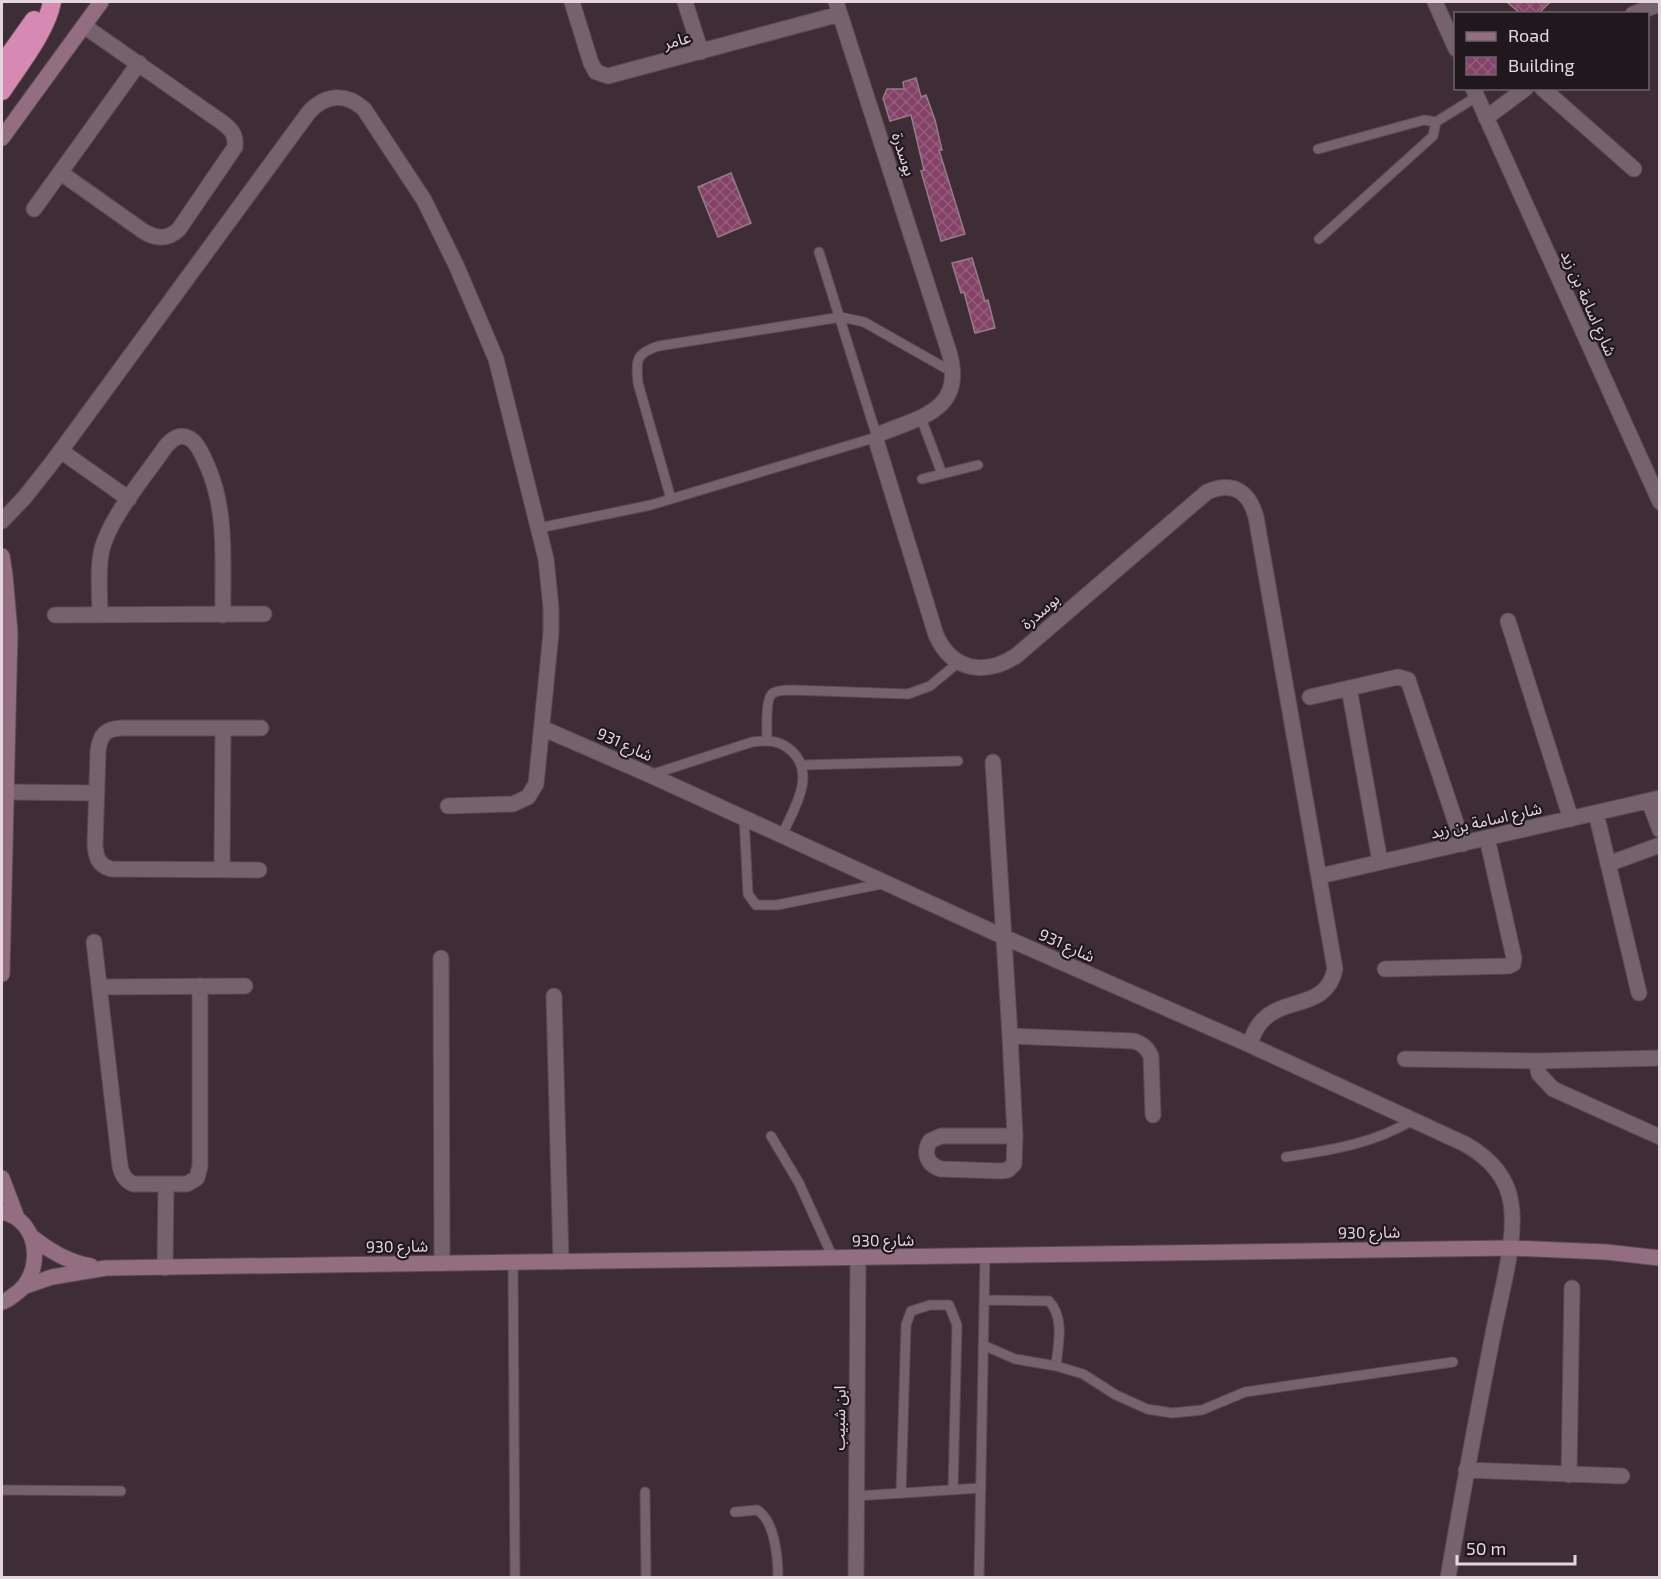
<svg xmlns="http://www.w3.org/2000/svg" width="1661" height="1579" font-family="'Exo 2','Noto Sans Arabic',sans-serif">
<defs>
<pattern id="building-cross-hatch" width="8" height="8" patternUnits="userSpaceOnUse" patternTransform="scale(1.5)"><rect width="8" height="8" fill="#854268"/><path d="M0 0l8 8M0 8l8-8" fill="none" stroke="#965d7d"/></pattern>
</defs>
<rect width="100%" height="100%" fill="#3f2d36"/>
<path fill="url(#building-cross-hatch)" stroke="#927d87" stroke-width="1.5" d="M 1507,2 L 1550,2 L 1538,14 L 1521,14 Z
M 916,78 L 921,97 L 926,95 L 935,120 L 942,150 L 939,150 L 965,234 L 941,241 L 921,171 L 924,170 L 911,115 L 890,121 L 883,98 L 887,89 L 904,89 L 903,82 Z
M 731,173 L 751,223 L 718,237 L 698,187 Z
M 972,258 L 985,301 L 988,300 L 995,328 L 975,333 L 964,292 L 961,293 L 952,263 Z"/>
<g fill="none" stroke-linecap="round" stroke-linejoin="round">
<g stroke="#5a4b53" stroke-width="11">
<path id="lane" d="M 1318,149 L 1424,120 L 1436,122 L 1476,97
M 1319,239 L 1433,136 L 1436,122
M 921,418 L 942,474
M 922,479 L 978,465
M 671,499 L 638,383 C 636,361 635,353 659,346 L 841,317 L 864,322 L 954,373
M 539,528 L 651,505 L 877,437 L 819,252
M 767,740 C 767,730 765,698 773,693 C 778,690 786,690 792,690 L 908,694 L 930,686 L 959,662
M 801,765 L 958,761
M 650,775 L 752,742 C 766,740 777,740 788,748 C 819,771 794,809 782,835
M 744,817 L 748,894 L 756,905 L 777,905 L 886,883
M 771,1136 L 799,1183 L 833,1258
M 1286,1157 C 1331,1150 1373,1144 1413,1120
M 513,1263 L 515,1578
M 985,1300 L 1049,1301 C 1065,1318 1058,1345 1056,1366
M 983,1345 L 1015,1359 L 1056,1366 L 1083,1374 L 1116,1395 L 1147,1409 L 1172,1413 L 1202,1410 L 1245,1392 L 1453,1362
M 2,1490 L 121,1491
M 645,1492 L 646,1578
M 901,1493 L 906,1325 L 911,1311 L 930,1305 L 949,1305 L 957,1325 L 953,1490
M 856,1496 L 981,1488
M 735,1512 L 757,1510 C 775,1520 778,1559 778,1578
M 979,1578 L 985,1256"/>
</g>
<g stroke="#5a4b53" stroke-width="17">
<path id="street" d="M 572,2 L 591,63 L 596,72 L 608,76 L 840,14
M 685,2 L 701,52
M 836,2 L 949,352 C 966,410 921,417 879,434 L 876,440 L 936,635 C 952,671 985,676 1016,656 L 1207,492 C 1233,481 1249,491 1256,517 L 1335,969 C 1327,1009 1286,997 1264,1019 C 1256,1026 1253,1035 1250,1045
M 1435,2 L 1456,49
M 1633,14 L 1660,4
M 1473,88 L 1660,502
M 1542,88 L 1634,169
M 1486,118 L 1526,88
M 61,173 L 143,231 C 156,239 168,240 179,229 L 235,147 C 236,135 232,130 223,123 L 84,26
M 34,209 L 139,63
M 61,451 L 129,499
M 2,521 L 24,498 L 51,464 L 309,112 C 326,94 346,93 364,109 L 424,200 L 457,267 L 496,359 L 546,559 L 551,608 L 551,633 L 536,784 L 528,797 L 513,804 L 448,806
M 55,615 L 264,614
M 100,615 C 100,594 97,570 102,549 C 110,517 147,474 166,446 C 174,437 183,432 193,441 C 200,447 203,457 207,465 C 228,512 222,565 223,615
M 1508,621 L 1571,819
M 1349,688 L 1380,862
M 1310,697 L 1398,677 L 1408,680 L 1463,844
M 542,728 L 650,775 L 1004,937 L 1250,1045 L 1465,1144 C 1488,1157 1507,1176 1511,1203 C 1517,1241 1500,1296 1493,1334 C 1477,1415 1462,1496 1448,1578
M 993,762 L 1010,1036 L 1015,1136 L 1014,1164 L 1008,1170 L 1001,1171 L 941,1169 C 927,1165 923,1153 930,1141 L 941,1136 L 1015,1136
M 7,792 L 96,793
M 1649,801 L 1660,830
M 1596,813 L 1639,993
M 1608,864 L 1660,845
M 222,870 L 223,728
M 259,870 L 111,869 C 98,865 96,857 95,845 L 98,751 C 100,735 105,729 121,728 L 261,728
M 1320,876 L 1660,798
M 94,942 L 120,1166 C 122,1175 125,1180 133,1184 L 187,1184 L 197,1178 L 200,1166 L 200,986
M 441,958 L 442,1263
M 1385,969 L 1509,966 L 1513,964 L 1514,958 L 1487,838
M 99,987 L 245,986
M 554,996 L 561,1262
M 1010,1036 L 1134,1041 C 1143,1044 1147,1048 1151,1056 L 1153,1115
M 1405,1059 L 1536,1061 L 1660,1058
M 1536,1061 L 1539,1074 L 1553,1089 L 1660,1137
M 165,1268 L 166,1185
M 1466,1470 L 1622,1476
M 1569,1475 L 1572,1288
M 856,1578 L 858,1258"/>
</g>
<g stroke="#5a4b53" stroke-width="17">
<path id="secondary" d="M 2,138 L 101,2
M 2,556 L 5,575 L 10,632 L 2,974
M 2,1178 L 17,1218
M 2,1212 C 6,1213 11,1215 15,1217 C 41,1234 40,1274 18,1292 C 12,1296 8,1301 2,1302
M 32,1237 C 50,1251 68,1262 91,1266
M 26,1286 L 52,1277 L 106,1268 L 1510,1248 L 1606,1252 L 1660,1258"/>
</g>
<g stroke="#5a4b53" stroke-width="20">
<path id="highway" d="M 2,65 L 34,20
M 2,91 C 19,65 46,32 52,2"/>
</g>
<use href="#lane" stroke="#76626c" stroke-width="9"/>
<use href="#street" stroke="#76626c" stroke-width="15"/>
<use href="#secondary" stroke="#936e81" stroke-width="15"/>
<use href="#highway" stroke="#d68ab3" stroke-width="18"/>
</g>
<g text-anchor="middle" stroke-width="4.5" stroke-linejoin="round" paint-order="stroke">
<g font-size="16" fill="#e3d7dd" stroke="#20181c">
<text transform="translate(677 40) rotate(-15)" y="6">عامر</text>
<text transform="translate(904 154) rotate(72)" y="6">بوسدرة</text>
<text transform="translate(1589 303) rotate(66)" y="6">شارع اسامة بن زيد</text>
<text transform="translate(1040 611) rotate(-41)" y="6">بوسدرة</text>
<text transform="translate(625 744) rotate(24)" y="6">شارع 931</text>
<text transform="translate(1486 820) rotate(-13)" y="6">شارع اسامة بن زيد</text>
<text transform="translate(1067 945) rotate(24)" y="6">شارع 931</text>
<text transform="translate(1369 1232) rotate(-1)" y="6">شارع 930</text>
<text transform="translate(883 1240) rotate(-1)" y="6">شارع 930</text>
<text transform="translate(397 1246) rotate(-1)" y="6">شارع 930</text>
<text transform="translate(839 1418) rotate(-89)" y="6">ابن شبيب</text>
</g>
</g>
<rect width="1661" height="1579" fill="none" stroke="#e3d7dd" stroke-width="6"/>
<rect x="1454" y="12" width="195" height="78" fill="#20181c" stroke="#6e6469" stroke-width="1.5"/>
<rect x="1466" y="32" width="30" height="9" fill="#936e81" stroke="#6e6469" stroke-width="1.5"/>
<text x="1508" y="42" font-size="18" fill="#e3d7dd">Road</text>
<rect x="1466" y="57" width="30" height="18" fill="url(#building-cross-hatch)" stroke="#6e6469" stroke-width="1.5"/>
<text x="1508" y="72" font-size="18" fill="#e3d7dd">Building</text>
<path d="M1457 1555v9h118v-9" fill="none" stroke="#e3d7dd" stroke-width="3"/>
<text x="1466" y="1555" font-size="18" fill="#e3d7dd" stroke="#20181c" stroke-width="4.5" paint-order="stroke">50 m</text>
</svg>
